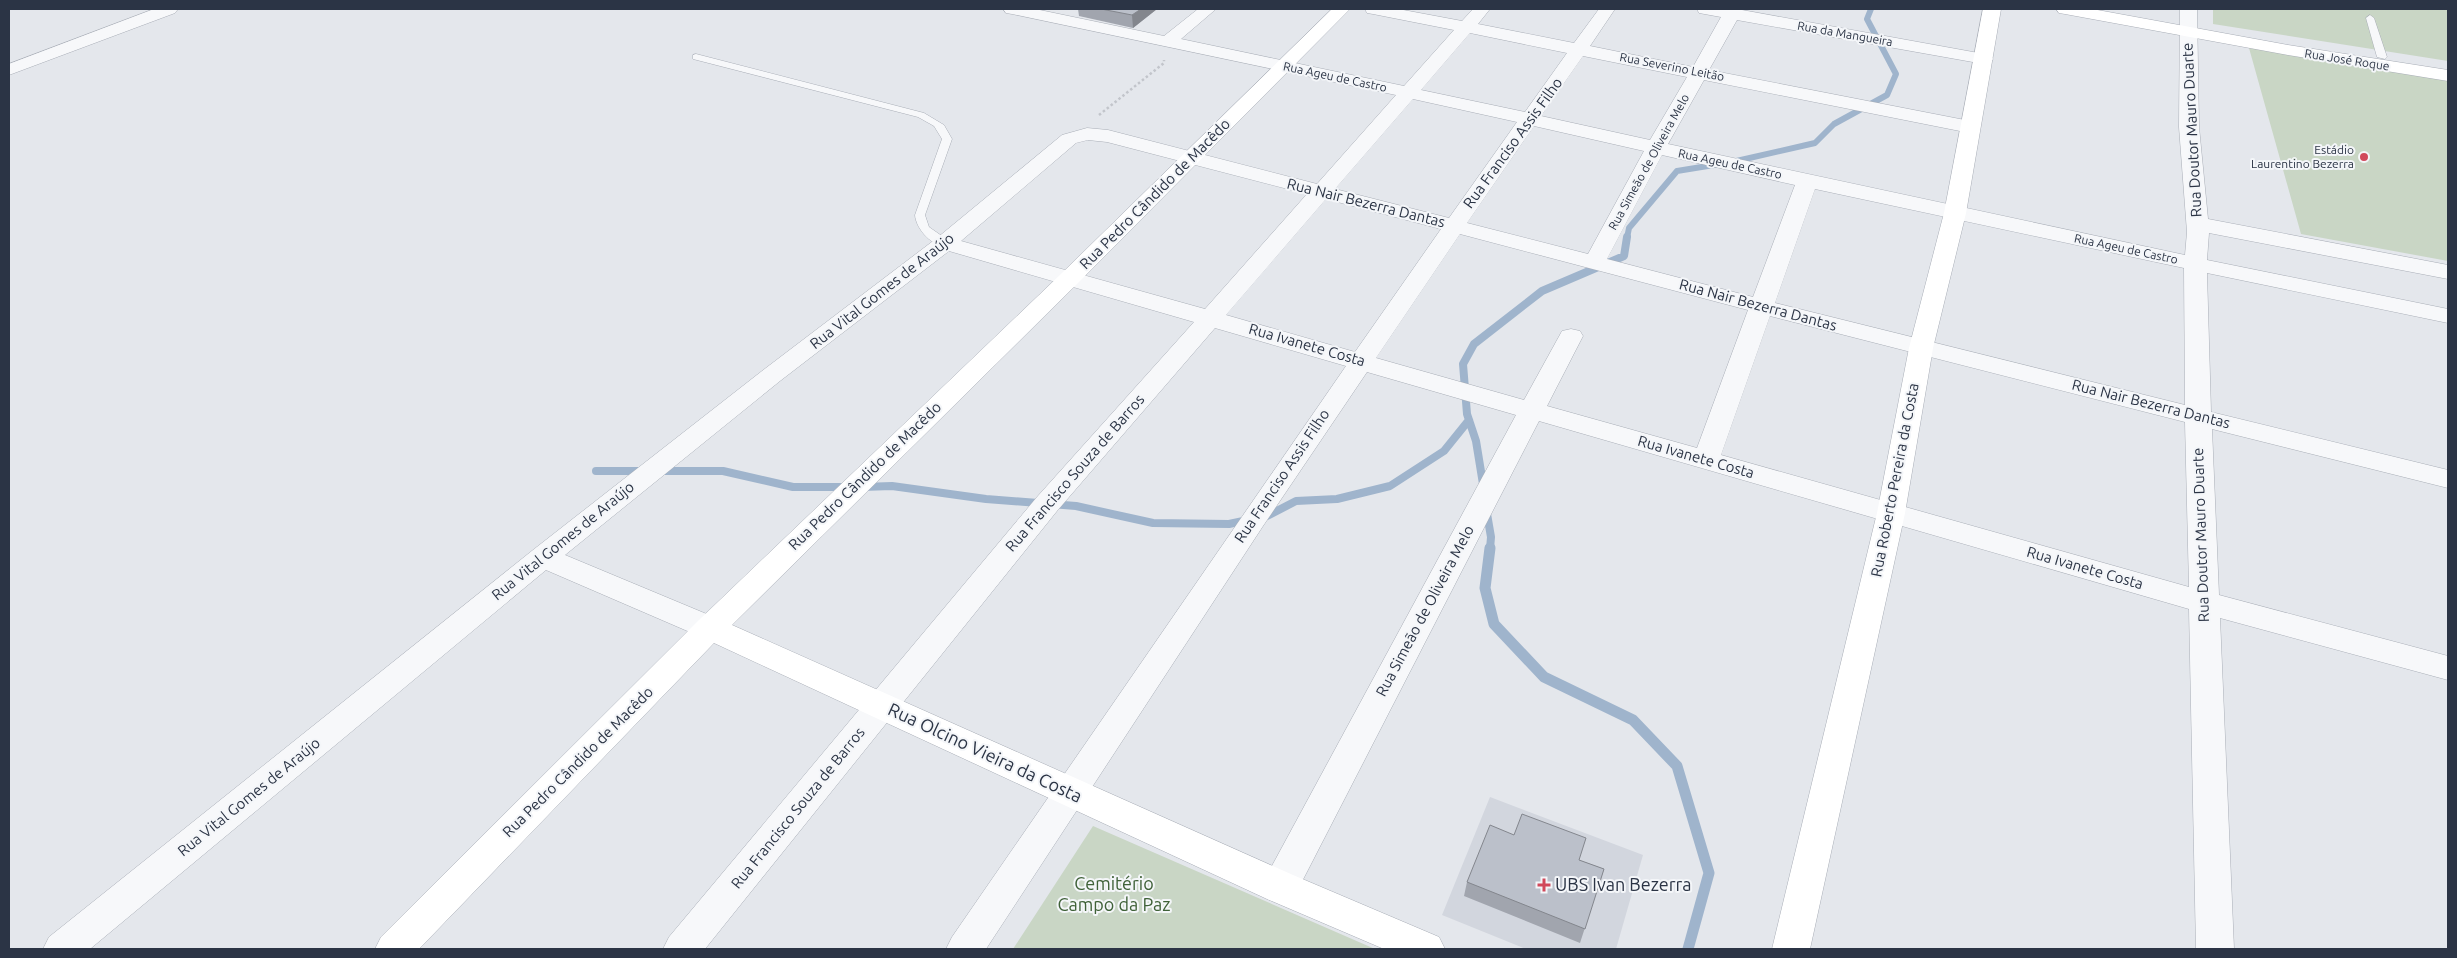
<svg xmlns="http://www.w3.org/2000/svg" width="2457" height="958" font-family="Ubuntu,sans-serif">
<rect width="100%" height="100%" fill="#e4e7ec"/>
<path fill="#d2d6de" d="M 1490,797 L 1643,855 L 1616,949 L 1526,949 L 1442,915 Z"/>
<path fill="#c9d6c5" d="M 2213,9 L 2448,9 L 2448,61 L 2213,24 Z
M 2249,48 L 2448,79 L 2448,261 L 2301,234 Z
M 1093,826 L 1375,949 L 1013,949 Z"/>
<g fill="none" stroke-linecap="round" stroke-linejoin="round">
<path stroke="#9fb4cc" stroke-width="6" d="M 1732,162 L 1815,143 L 1834,124 L 1887,95 L 1896,74 L 1867,19 L 1871,9
M 1627,238 L 1629,228 L 1677,171 L 1720,164"/>
<path stroke="#9fb4cc" stroke-width="8" d="M 596,471 L 646,471
M 659,471 L 723,471 L 793,487 L 849,487
M 862,487 L 892,486 L 986,499 L 1076,506 L 1153,523 L 1229,524 L 1267,516 L 1296,501 L 1337,499 L 1390,486 L 1444,451 L 1469,420
M 1484,490 L 1476,441 L 1467,414 L 1463,364 L 1474,344 L 1542,291 L 1624,256 L 1627,237
M 1486,508 L 1491,537 L 1490,549"/>
<path stroke="#9fb4cc" stroke-width="11" d="M 1490,548 L 1485,588 L 1494,624 L 1544,677 L 1633,720 L 1677,766 L 1709,873 L 1688,949"/>
<g stroke="#a9aeb7" stroke-width="1">
<path id="lane" d="M 2370,15 L 2374,18 L 2387,57 L 2385,59 L 2377,57 L 2366,18 Z
M 696,54 L 924,113 L 944,125 L 952,139 L 925,215 L 929,227 L 949,241 L 949,245 C 933,249 916,229 915,215 L 942,139 L 934,126 L 918,117 L 693,59 L 693,55 Z"/>
</g>
<g stroke="#a9aeb7" stroke-width="1">
<path id="street" d="M 154,9 L 178,9 L 175,13 L 9,75 L 9,64 Z
M 1003,9 L 1035,9 L 1164,36 L 1198,9 L 1216,9 L 1181,39 L 1404,86 L 1454,30 L 1373,14 L 1367,13 L 1365,9 L 1398,9 L 1462,21 L 1473,9 L 1490,9 L 1478,24 L 1574,43 L 1599,9 L 1615,9 L 1590,46 L 1693,67 L 1721,17 L 1699,13 L 1697,9 L 1742,9 L 1742,10 L 1984,54 L 1990,55 L 1993,59 L 1990,63 L 1984,64 L 1737,20 L 1709,70 L 1970,121 L 1977,123 L 1980,127 L 1977,131 L 1970,133 L 1704,80 L 1668,144 L 2185,255 L 2187,232 L 2179,127 L 2180,9 L 2197,9 L 2199,127 L 2208,219 L 2448,265 L 2448,279 L 2209,233 L 2207,260 L 2448,309 L 2448,323 L 2207,273 L 2211,412 L 2448,470 L 2448,488 L 2212,429 L 2219,595 L 2448,656 L 2448,680 L 2220,618 L 2234,949 L 2196,949 L 2189,609 L 1539,421 L 1293,899 L 1280,903 L 1267,899 L 1262,887 L 1267,875 L 1516,415 L 1367,372 L 1263,526 L 986,949 L 946,949 L 952,937 L 1346,366 L 1215,328 L 1057,511 L 705,949 L 663,949 L 669,937 L 1037,497 L 1194,322 L 949,251 L 780,381 L 565,555 L 721,620 L 725,628 L 721,636 L 710,640 L 699,636 L 546,570 L 90,949 L 43,949 L 49,937 L 533,550 L 762,371 L 937,238 L 1062,135 L 1087,128 L 1108,130 L 1317,184 L 1396,95 L 1012,14 L 1006,13 ZM 1470,33 L 1567,53 L 1525,112 L 1421,90 ZM 1583,56 L 1687,77 L 1650,140 L 1541,116 ZM 1413,99 L 1517,122 L 1449,218 L 1335,189 ZM 1534,126 L 1644,151 L 1588,254 L 1467,223 ZM 1088,140 L 1107,142 L 1307,194 L 1205,309 L 961,241 L 1076,143 ZM 1662,155 L 1795,185 L 1753,297 L 1607,259 ZM 1815,189 L 2184,268 L 2185,405 L 1775,303 ZM 1326,199 L 1441,229 L 1355,352 L 1226,315 ZM 1460,234 L 1748,310 L 1697,448 L 1547,406 L 1583,336 L 1580,331 L 1571,329 L 1562,331 L 1524,400 L 1376,358 ZM 1770,316 L 2185,422 L 2189,587 L 1721,455 Z"/>
</g>
<g stroke="#a9aeb7" stroke-width="1">
<path id="secondary" d="M 1332,9 L 1350,9 L 1078,283 L 732,625 L 1293,875 L 1439,937 L 1445,949 L 1384,949 L 1267,899 L 714,643 L 419,949 L 375,949 L 381,937 L 699,620 L 1062,273 Z
M 1983,9 L 2001,9 L 1966,213 L 1933,348 L 1905,513 L 1810,949 L 1772,949 L 1877,513 L 1909,348 L 1944,213 Z
M 2056,9 L 2092,9 L 2288,45 L 2448,70 L 2448,81 L 2288,55 L 2065,14 L 2059,13 Z"/>
</g>
<path stroke="#c2c5cb" stroke-width="2.5" stroke-dasharray="2.5 2.5" stroke-linecap="butt" d="M 1099,115 L 1164,63 L 1164,60"/>
<use href="#lane" fill="#f7f8fa" fill-rule="evenodd"/>
<use href="#street" fill="#f7f8fa" fill-rule="evenodd"/>
<use href="#secondary" fill="#fff" fill-rule="evenodd"/>
</g>
<path fill="#a1a5ae" d="M 1078,9 L 1157,9 L 1133,28 L 1079,16 Z
M 1579,860 L 1604,869 L 1580,943 L 1464,896 L 1467,882 Z"/>
<path fill="#83868d" d="M 1141,9 L 1157,9 L 1133,28 L 1132,15 Z"/>
<path fill="#bbc0ca" stroke="#83868d" d="M 1101,9 L 1141,9 L 1132,15 Z
M 1522,814 L 1586,838 L 1579,860 L 1604,869 L 1585,929 L 1467,882 L 1490,825 L 1514,835 Z"/>
<g fill="#d1495b" stroke="#f4f6f9" stroke-width="2">
<circle cx="2364" cy="157" r="5"/>
<path d="M1541.5 877.5h5v5h5v5h-5v5h-5v-5h-5v-5h5z"/>
</g>
<g text-anchor="middle" stroke-width="4" stroke-linejoin="round" paint-order="stroke">
<g font-size="12" fill="#2b3445" stroke="#f4f6f9">
<text transform="translate(1845 34) rotate(10)" y="4">Rua da Mangueira</text>
<text transform="translate(2347 60) rotate(9)" y="4">Rua José Roque</text>
<text transform="translate(1672 67) rotate(11)" y="4">Rua Severino Leitão</text>
<text transform="translate(1335 77) rotate(12)" y="4">Rua Ageu de Castro</text>
<text transform="translate(1649 162) rotate(-61)" y="4">Rua Simeão de Oliveira Melo</text>
<text transform="translate(1730 164) rotate(12)" y="4">Rua Ageu de Castro</text>
<text transform="translate(2126 249) rotate(12)" y="4">Rua Ageu de Castro</text>
</g>
<g font-size="12" fill="#2b3445" stroke="#f4f6f9" text-anchor="end">
<text x="2354" y="154">Estádio<tspan x="2354" dy="14">Laurentino Bezerra</tspan></text>
</g>
<g font-size="15" fill="#2b3445" stroke="#f4f6f9">
<text transform="translate(2192 130) rotate(-93)" y="5">Rua Doutor Mauro Duarte</text>
<text transform="translate(1513 143) rotate(-54)" y="5">Rua Franciso Assis Filho</text>
<text transform="translate(1155 194) rotate(-45)" y="5">Rua Pedro Cândido de Macêdo</text>
<text transform="translate(1366 203) rotate(14)" y="5">Rua Nair Bezerra Dantas</text>
<text transform="translate(882 291) rotate(-38)" y="5">Rua Vital Gomes de Araújo</text>
<text transform="translate(1758 305) rotate(15)" y="5">Rua Nair Bezerra Dantas</text>
<text transform="translate(1307 345) rotate(16)" y="5">Rua Ivanete Costa</text>
<text transform="translate(2151 404) rotate(14)" y="5">Rua Nair Bezerra Dantas</text>
<text transform="translate(1696 457) rotate(16)" y="5">Rua Ivanete Costa</text>
<text transform="translate(1075 473) rotate(-49)" y="5">Rua Francisco Souza de Barros</text>
<text transform="translate(865 476) rotate(-44)" y="5">Rua Pedro Cândido de Macêdo</text>
<text transform="translate(1282 476) rotate(-56)" y="5">Rua Franciso Assis Filho</text>
<text transform="translate(1895 480) rotate(-79)" y="5">Rua Roberto Pereira da Costa</text>
<text transform="translate(2201 535) rotate(-92)" y="5">Rua Doutor Mauro Duarte</text>
<text transform="translate(563 541) rotate(-39)" y="5">Rua Vital Gomes de Araújo</text>
<text transform="translate(2085 568) rotate(16)" y="5">Rua Ivanete Costa</text>
<text transform="translate(1425 611) rotate(-62)" y="5">Rua Simeão de Oliveira Melo</text>
<text transform="translate(578 762) rotate(-45)" y="5">Rua Pedro Cândido de Macêdo</text>
<text transform="translate(249 797) rotate(-39)" y="5">Rua Vital Gomes de Araújo</text>
<text transform="translate(798 808) rotate(-51)" y="5">Rua Francisco Souza de Barros</text>
</g>
<g font-size="18" fill="#2b3445" stroke="#f4f6f9">
<text transform="translate(985 753) rotate(25)" y="6">Rua Olcino Vieira da Costa</text>
</g>
<g font-size="18" fill="#3f6138" stroke="#f4f6f9">
<text x="1114" y="890">Cemitério<tspan x="1114" dy="21">Campo da Paz</tspan></text>
</g>
<g font-size="18" fill="#2b3445" stroke="#f4f6f9" text-anchor="start">
<text x="1555" y="891">UBS Ivan Bezerra</text>
</g>
</g>
<rect width="2457" height="958" fill="none" stroke="#2b3445" stroke-width="20"/>
</svg>
